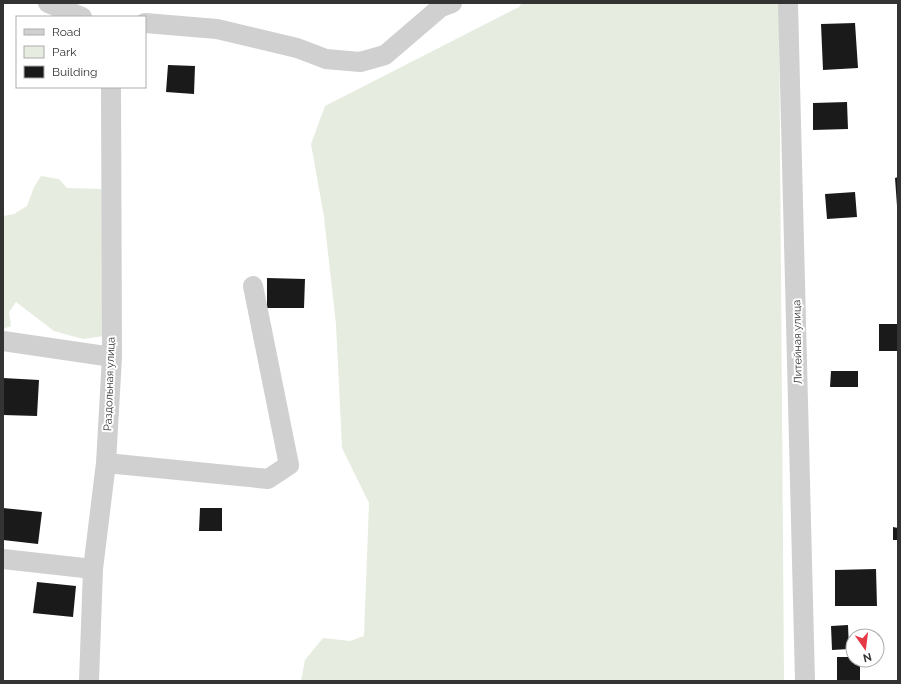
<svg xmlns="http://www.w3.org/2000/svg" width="901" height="684" font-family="Raleway,sans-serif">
<rect width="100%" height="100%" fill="#fff"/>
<path fill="#e6ecdf" d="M 522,3 L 779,3 L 784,681 L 301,681 L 305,660 L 323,638 L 350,641 L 364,636 L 369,503 L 342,448 L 336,324 L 324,217 L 311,144 L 325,106 L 519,7 Z
M 41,176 L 59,179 L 67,188 L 103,189 L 104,336 L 83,339 L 54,331 L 16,302 L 9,312 L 11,326 L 3,329 L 3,216 L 14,214 L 27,206 L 34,187 Z"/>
<path fill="#1a1a1a" d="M 855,23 L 858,68 L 823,70 L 821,24 Z
M 168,65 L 195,66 L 194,94 L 166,92 Z
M 847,102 L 848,129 L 813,130 L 813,103 Z
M 898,177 L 898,206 L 897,206 L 895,178 Z
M 855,192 L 857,217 L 827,219 L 825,194 Z
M 267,278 L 305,279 L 304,308 L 267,308 Z
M 879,324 L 898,324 L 898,351 L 879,351 Z
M 831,371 L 858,371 L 858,387 L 830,387 Z
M 3,378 L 39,380 L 37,416 L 3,415 Z
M 3,508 L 42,512 L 38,544 L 3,540 Z
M 200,508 L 222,508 L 222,531 L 199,531 Z
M 893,527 L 898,528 L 898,540 L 893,540 Z
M 876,569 L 877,606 L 835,606 L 835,570 Z
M 37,582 L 76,586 L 73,617 L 33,613 Z
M 848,625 L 849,649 L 832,650 L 831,626 Z
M 837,657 L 853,657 L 853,660 L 860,660 L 860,681 L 837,681 Z"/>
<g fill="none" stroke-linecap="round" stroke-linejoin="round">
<path stroke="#d0d0d0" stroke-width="20" d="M 48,3 L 82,17
M 788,3 L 805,681
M 145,23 L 217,29 L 297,48 L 326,59 L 360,62 L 385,55 L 441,7 L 452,3
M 3,341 L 112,357
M 106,463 L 268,479 L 289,465 L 253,286
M 3,559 L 93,569
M 89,681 L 93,569 L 106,463 L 112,357 L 111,87"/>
</g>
<g text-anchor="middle" stroke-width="4" stroke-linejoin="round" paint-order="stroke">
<g font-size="11" fill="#333" stroke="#fff">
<text transform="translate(797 342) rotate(-91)" y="4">Литейная улица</text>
<text transform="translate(109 384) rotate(-88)" y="4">Раздольная улица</text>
</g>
</g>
<rect width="901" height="684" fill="none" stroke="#333333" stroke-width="8"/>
<rect x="16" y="16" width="130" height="72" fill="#ffffff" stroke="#adadad"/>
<rect x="24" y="29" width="20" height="6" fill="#d0d0d0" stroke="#adadad"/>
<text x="52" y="36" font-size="12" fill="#333333">Road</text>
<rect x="24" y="46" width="20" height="12" fill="#e6ecdf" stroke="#adadad"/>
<text x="52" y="56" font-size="12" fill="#333333">Park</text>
<rect x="24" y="66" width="20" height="12" fill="#1a1a1a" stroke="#adadad"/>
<text x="52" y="76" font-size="12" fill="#333333">Building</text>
<g transform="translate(865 648) rotate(166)"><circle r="19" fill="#ffffff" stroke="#adadad"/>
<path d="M0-3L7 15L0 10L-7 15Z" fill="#e63946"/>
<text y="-6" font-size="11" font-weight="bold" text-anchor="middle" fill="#333333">N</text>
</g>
</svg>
